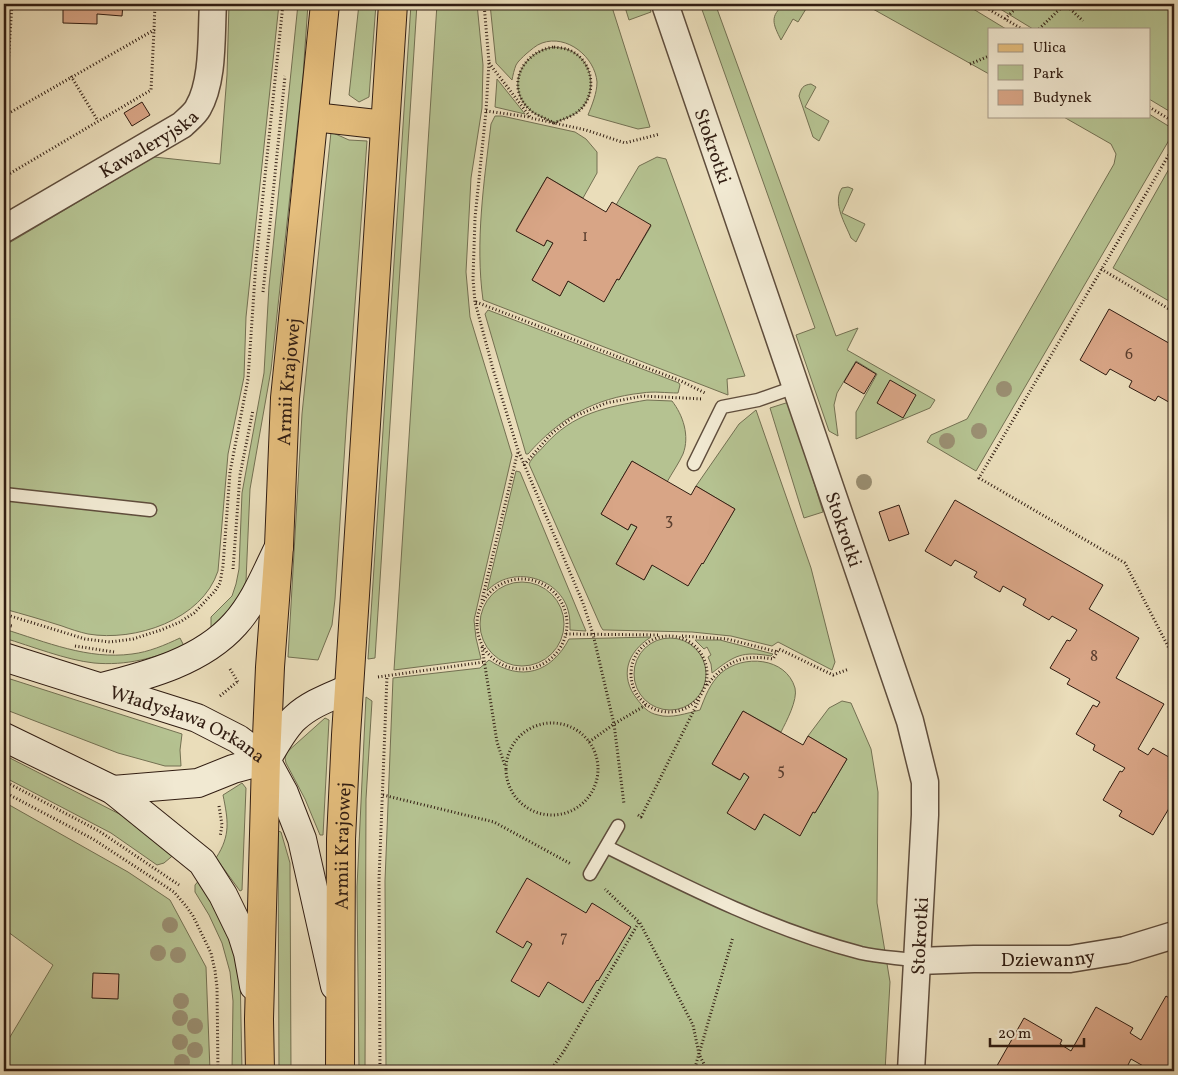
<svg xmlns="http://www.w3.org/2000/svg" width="1178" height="1075" font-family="Vollkorn,serif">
<rect width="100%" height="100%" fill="#eaddba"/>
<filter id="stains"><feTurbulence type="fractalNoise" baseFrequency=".004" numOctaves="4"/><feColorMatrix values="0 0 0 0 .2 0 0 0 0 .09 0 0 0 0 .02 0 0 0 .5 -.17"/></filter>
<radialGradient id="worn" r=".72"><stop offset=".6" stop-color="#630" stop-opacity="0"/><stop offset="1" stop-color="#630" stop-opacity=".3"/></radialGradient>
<path fill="#b5c291" stroke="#737052" d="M 229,4 L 279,4 L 246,317 L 244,377 L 228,454 L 218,571 C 202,620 135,642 88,634 C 79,632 70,629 62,626 C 43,620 23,614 4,609 L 4,246 L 154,157 L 220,164 L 227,75 Z
M 298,4 L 308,4 L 303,76 L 271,370 L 250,489 L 246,581 L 240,597 L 227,615 L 211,629 L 211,617 L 232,596 L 236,584 L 239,569 L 242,493 L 264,373 L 269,286 Z
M 359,4 L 376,4 L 369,97 L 359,102 L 349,95 Z
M 411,4 L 417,4 L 375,658 L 368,659 Z
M 437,4 L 477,4 L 483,65 L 482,108 L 471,178 L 466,272 L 470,317 L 512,455 L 474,620 L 476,638 L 481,659 L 394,670 Z
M 490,4 L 611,4 L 650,127 L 638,129 L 588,115 C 592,105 597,93 597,82 C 595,57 567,34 542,43 C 536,45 531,50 526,54 C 523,57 518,61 516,65 C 514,70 513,75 512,80 L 496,63 Z
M 624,4 L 648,4 L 651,12 L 629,20 Z
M 700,4 L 722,4 L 716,6 L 836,336 L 858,328 L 847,350 L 935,400 L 930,408 L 856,439 L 856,412 L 877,374 L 856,361 L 837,393 L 834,405 L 838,436 L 829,431 L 796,335 L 815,328 Z
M 785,4 L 809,4 L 798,22 L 793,19 L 781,40 C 773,24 769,16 785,4 Z
M 864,4 L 965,4 L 1006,29 L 989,29 L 989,74 Z
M 992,4 L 1174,4 L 1174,114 L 1149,99 L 1149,29 L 1033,29 Z
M 554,47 C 560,48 567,48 573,52 C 593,63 597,92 581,109 C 574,116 563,119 554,123 C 546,118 537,116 530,110 C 504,86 523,51 554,47 Z
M 497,79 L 525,114 L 495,107 Z
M 811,84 L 816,87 L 805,107 L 829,121 L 819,141 L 813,137 L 799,96 C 801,88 803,85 811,84 Z
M 1149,114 L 1170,127 L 1172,135 L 976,471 L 927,442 L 931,435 L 967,419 L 1114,164 L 1116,154 L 1111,144 L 1062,116 L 1149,116 Z
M 495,116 L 502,116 L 575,132 L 586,139 L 597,152 L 597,173 L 583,198 L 547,177 L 516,230 L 544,246 L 547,240 L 553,243 L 532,280 L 560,296 L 568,281 L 603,301 L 617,279 L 619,280 L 651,226 L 616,205 L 639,166 L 657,157 L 666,159 L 745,376 L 727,379 L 728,395 L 483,300 C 475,242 484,182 491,124 Z
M 331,132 L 349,140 L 367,141 L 347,413 L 335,599 L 332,625 L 318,660 L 288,657 L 302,414 Z
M 1174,160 L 1174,304 L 1113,268 Z
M 848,187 L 853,189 L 842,213 L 865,224 L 856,242 L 851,238 C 845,223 832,203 842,188 Z
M 488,310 L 679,383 L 680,385 L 678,393 C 666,393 654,391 642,393 C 594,398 560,418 528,454 L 526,454 L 485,314 Z
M 647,400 L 672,401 C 683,415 690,436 683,454 C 679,463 672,473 667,482 L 632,461 L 601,514 L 628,530 L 631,524 L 637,527 L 616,564 L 644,580 L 652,565 L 703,563 L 735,509 L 696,486 L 739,424 L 756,410 L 811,568 L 835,662 L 832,670 L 778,642 L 772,646 L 731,636 L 692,632 L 606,630 L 603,630 L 601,627 L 529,464 C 532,457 539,452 544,446 C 573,413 606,407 647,400 Z
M 789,402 L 823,512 L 804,518 L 770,408 Z
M 516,471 L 520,472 L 586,631 L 570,630 C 570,624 570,616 568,610 C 558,576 511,565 487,591 Z
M480 624a42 42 0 1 1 84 0a42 42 0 1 1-84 0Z
M 4,629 C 46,642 88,660 132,654 C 149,652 165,645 180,638 L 184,646 C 155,658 126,666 94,663 C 66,660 31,646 4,638 Z
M 651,637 C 627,652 619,676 637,699 C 643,707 648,713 658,715 C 671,719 687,713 700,710 C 705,697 710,683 721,673 C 743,654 786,657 795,688 C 798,700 786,722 781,732 L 743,711 L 712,764 L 739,780 L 744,773 L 749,777 L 728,813 L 755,830 L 764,814 L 800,835 L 813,812 L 815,813 L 847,759 L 808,736 L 829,708 L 842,701 L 851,703 L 871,749 L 878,792 L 877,903 L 890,982 L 885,1071 L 386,1071 L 385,881 L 393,678 L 480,668 L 489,660 C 521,682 551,673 569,639 Z
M634 674a36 36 0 1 1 72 0a36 36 0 1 1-72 0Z
M 695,640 L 720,640 L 773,654 L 771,656 C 742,651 735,655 712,673 L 711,664 L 708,657 L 711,655 L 707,647 L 704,649 Z
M 4,677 L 182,734 L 180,750 L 181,766 L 165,766 L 118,753 L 4,709 Z
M 366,697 L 372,701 L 366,799 L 365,1071 L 359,1071 L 357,887 Z
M 325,718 L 329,720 L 323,835 L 320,835 L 305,799 L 286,763 L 285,758 L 287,752 Z
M 4,755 L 135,822 L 177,852 L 164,863 L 157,865 L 111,833 L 4,777 Z
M 242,783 L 246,788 L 242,890 L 240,891 L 216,858 C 231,835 228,820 223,795 Z
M 4,802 L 128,872 L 170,900 L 206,967 L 210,1071 L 4,1071 L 4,1047 L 53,965 L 4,929 Z
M 278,831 L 281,832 L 290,863 L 291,1071 L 279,1071 Z
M 201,878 L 224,919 L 240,971 L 242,1071 L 232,1071 L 233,1001 L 230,972 L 222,943 L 209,915 L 195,892 L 195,885 Z"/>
<path fill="#d8a586" stroke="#311d12" d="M 63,4 L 123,4 L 122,16 L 97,14 L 97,24 L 63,23 Z
M 142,102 L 150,115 L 132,126 L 124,113 Z
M 547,177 L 606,212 L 612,202 L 651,225 L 619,280 L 617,279 L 604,302 L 568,281 L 560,296 L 532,280 L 553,243 L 547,240 L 544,246 L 516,231 Z
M 1109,309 L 1174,346 L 1174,405 L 1158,396 L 1155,401 L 1129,387 L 1132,381 L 1110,369 L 1106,375 L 1080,360 Z
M 856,362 L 876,374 L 864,394 L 844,382 Z
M 890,380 L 916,395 L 903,418 L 877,403 Z
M 632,461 L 691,495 L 696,486 L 735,509 L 703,564 L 702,563 L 688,586 L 652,565 L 644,580 L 616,564 L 637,527 L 631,524 L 628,530 L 601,514 Z
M 955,500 L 1103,585 L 1089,609 L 1139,638 L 1116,678 L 1164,704 L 1138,749 L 1148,755 L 1153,748 L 1174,760 L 1174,800 L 1153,835 L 1119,816 L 1122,811 L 1103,800 L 1120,771 L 1122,772 L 1125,768 L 1093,750 L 1095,745 L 1076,734 L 1093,705 L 1097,707 L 1100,702 L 1067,684 L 1070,679 L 1050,668 L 1067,640 L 1070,641 L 1077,630 L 1052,616 L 1049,620 L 1023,605 L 1026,599 L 1003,586 L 1000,592 L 974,577 L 977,572 L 955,560 L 951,566 L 925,551 Z
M 899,505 L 909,534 L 889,541 L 879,512 Z
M 743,711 L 803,745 L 808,736 L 847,759 L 815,813 L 813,812 L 800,836 L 764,814 L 755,830 L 727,813 L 749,777 L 744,773 L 740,780 L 712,764 Z
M 527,878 L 586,913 L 592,903 L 631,927 L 598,981 L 597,980 L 583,1003 L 548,982 L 539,997 L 511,981 L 532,944 L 527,941 L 523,948 L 496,932 Z
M 93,973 L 119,974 L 118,999 L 92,998 Z
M 1166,996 L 1174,1001 L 1174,1071 L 1152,1071 L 1131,1059 L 1127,1067 L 1129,1068 L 1128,1071 L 994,1071 L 1024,1018 L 1062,1040 L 1060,1044 L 1071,1051 L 1096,1007 L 1133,1028 L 1130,1033 L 1141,1040 Z"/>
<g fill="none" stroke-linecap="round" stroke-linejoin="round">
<g stroke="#5f4d3c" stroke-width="15">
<path id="lane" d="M 694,464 L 722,407 L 758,400 L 795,387
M 4,494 L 150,510
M 607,847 C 689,888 772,930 861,953 C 879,957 899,958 918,961
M 590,874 L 618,826"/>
</g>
<g stroke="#5f4d3c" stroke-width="29">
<g id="street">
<path id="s1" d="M 665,4 L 910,721 L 925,782 L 925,815 L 911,1071"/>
<path id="s2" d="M 4,229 L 182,125 C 187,120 195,114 198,108 C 214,81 211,34 213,4"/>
<path id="s3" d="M 918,961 L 974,959 L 1070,959 L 1125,950 L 1174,935"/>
</g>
</g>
<g stroke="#311d12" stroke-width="30">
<g id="secondary">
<path id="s4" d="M 4,657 L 197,718 L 238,739 L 266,760 L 284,793 L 302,839 L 335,986"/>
<path d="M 102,687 C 149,675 202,661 235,624 C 255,602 266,573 279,547"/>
<path d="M 4,737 L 113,790 L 202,862 L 223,895 L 242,934 L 248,953 L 254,986"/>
<path d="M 266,760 C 275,746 283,729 295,718 C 310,704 330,697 348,689"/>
<path d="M 113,790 L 198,783 L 233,769 L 266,760"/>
</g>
</g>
<g stroke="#311d12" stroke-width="30">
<g id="primary">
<path d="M 314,117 L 385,125"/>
<path id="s5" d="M 260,1071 L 259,1019 L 266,760 L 270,667 L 279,546 L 285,398 L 325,4"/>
<path id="s6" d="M 340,1071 L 341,839 L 346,735 L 393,4"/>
</g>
</g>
<path stroke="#311d12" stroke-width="3" stroke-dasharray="1 2.5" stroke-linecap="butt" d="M 484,4 L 489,62 L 486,111 L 475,218 L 473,279 L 475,302 L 493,369 L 518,450 L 583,603 L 593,634 L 614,724 L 624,804
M 980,4 L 1022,29
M 1065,4 L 1083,21
M 1005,19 L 1020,4
M 1039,29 L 1065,4
M 554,47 C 560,48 567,48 573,52 C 593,63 597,92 581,109 C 574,116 563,119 554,123 C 546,118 537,116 530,110 C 504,86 523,51 554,47 Z
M 489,63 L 531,118 L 586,130 L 625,143 L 660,134
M 970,64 L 989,56
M 71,76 L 98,121
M 1149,107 L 1174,122
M 486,111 L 530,117
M 4,112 L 11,112 L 154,30 L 155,4
M 5,112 L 12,4
M 1174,146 L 979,478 L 1125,563 L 1174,658
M 4,177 L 151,90 L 154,30
M 1101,269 L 1174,312
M 263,292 L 285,76
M 476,302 L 681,381 L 705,393
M 524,465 L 551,434 L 573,417 L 606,403 L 643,396 L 703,399
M 233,569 L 240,475 L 253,410
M477 624a45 45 0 1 1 90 0a45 45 0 1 1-90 0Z
M 482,600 L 518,451
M 4,614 L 85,639 L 110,642 L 133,639 L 161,630 L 180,622 L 194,613 L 215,591 L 220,583 L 223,566 L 230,472 L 248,379 L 256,262 L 283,4
M 4,624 L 12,626
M 566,634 L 660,635
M631 674a38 38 0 1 1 76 0a38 38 0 1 1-76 0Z
M 682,636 L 727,639 L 778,652
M 75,646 L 114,652
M 482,647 L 497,742 L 505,766
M 230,669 L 238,682
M 378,677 L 484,662
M 707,685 C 726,661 743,654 773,659 L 779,649 L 833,675 L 849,669
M 220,696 L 237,682
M506 769a46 46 0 1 1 92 0a46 46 0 1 1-92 0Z
M 589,742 L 614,724 L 646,705
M 4,781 L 99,831 L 179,885
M 4,792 L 93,839 L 174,892 L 186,906 L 193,916 L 211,953 L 215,971 L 217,987 L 218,1071
M 383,795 L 494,822 L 571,864
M 219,806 L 222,825 L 220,837
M 638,815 L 641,817 L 699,700
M 640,923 L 693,1025 L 699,1054 L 707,1070 L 711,1071
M 380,1071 L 379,880 L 387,676
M 550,1071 L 564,1051 L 639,922 L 605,889
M 694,1071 L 733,937"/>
<use href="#lane" stroke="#f1e9d2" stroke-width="12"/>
<use href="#street" stroke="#f1e9d2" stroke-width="26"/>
<use href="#secondary" stroke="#f1e9d2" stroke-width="28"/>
<use href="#primary" stroke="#e5be7d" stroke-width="28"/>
</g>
<g fill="#9a8f72">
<circle cx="1004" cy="389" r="8"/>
<circle cx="979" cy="431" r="8"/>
<circle cx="947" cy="441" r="8"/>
<circle cx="864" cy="482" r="8"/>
<circle cx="170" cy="925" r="8"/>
<circle cx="158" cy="953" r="8"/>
<circle cx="178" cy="955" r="8"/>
<circle cx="181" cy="1001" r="8"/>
<circle cx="180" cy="1018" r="8"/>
<circle cx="195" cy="1026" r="8"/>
<circle cx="180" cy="1042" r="8"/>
<circle cx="195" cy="1050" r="8"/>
<circle cx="182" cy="1062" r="8"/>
</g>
<g text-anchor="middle" stroke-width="5" stroke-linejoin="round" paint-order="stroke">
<g font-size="16" fill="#5b3f2f">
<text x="585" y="241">1</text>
<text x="1129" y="359">6</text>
<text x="669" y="525">3</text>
<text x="1094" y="661">8</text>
<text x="781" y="775">5</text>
<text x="564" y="942">7</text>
</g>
<g font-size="19" fill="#311d12" stroke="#f1e9d2">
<text dy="7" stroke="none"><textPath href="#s2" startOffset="168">Kawaleryjska</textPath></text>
<text dy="7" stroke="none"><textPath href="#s1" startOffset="150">Stokrotki</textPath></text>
<text dy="7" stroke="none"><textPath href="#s5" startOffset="690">Armii Krajowej</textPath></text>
<text dy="7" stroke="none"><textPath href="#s1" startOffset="555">Stokrotki</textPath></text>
<text dy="7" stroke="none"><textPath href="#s4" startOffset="196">Władysława Orkana</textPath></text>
<text dy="7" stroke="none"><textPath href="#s6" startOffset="225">Armii Krajowej</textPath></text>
<text transform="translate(919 936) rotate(-87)" y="7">Stokrotki</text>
<text dy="7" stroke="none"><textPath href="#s3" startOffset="130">Dziewanny</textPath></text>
</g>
</g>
<rect width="1178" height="1075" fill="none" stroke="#eaddba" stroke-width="20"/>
<rect x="5" y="5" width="1168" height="1065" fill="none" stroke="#311d12" stroke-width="2.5"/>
<rect x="10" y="10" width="1158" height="1055" fill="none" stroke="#311d12"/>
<rect x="988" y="28" width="162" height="90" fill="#f1e9d2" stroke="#a49785"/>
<rect x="998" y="44" width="25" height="8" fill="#e5be7d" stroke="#a49785"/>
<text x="1033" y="52" font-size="15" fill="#311d12">Ulica</text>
<rect x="998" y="65" width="25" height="15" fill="#b5c291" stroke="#a49785"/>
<text x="1033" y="78" font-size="15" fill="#311d12">Park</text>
<rect x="998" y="90" width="25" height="15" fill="#d8a586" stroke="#a49785"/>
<text x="1033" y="102" font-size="15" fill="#311d12">Budynek</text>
<path d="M990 1038v8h94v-8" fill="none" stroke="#311d12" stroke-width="2.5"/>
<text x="998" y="1038" font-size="15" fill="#311d12" stroke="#f1e9d2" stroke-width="4" paint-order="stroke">20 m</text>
<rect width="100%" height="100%" filter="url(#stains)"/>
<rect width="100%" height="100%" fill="url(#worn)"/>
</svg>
